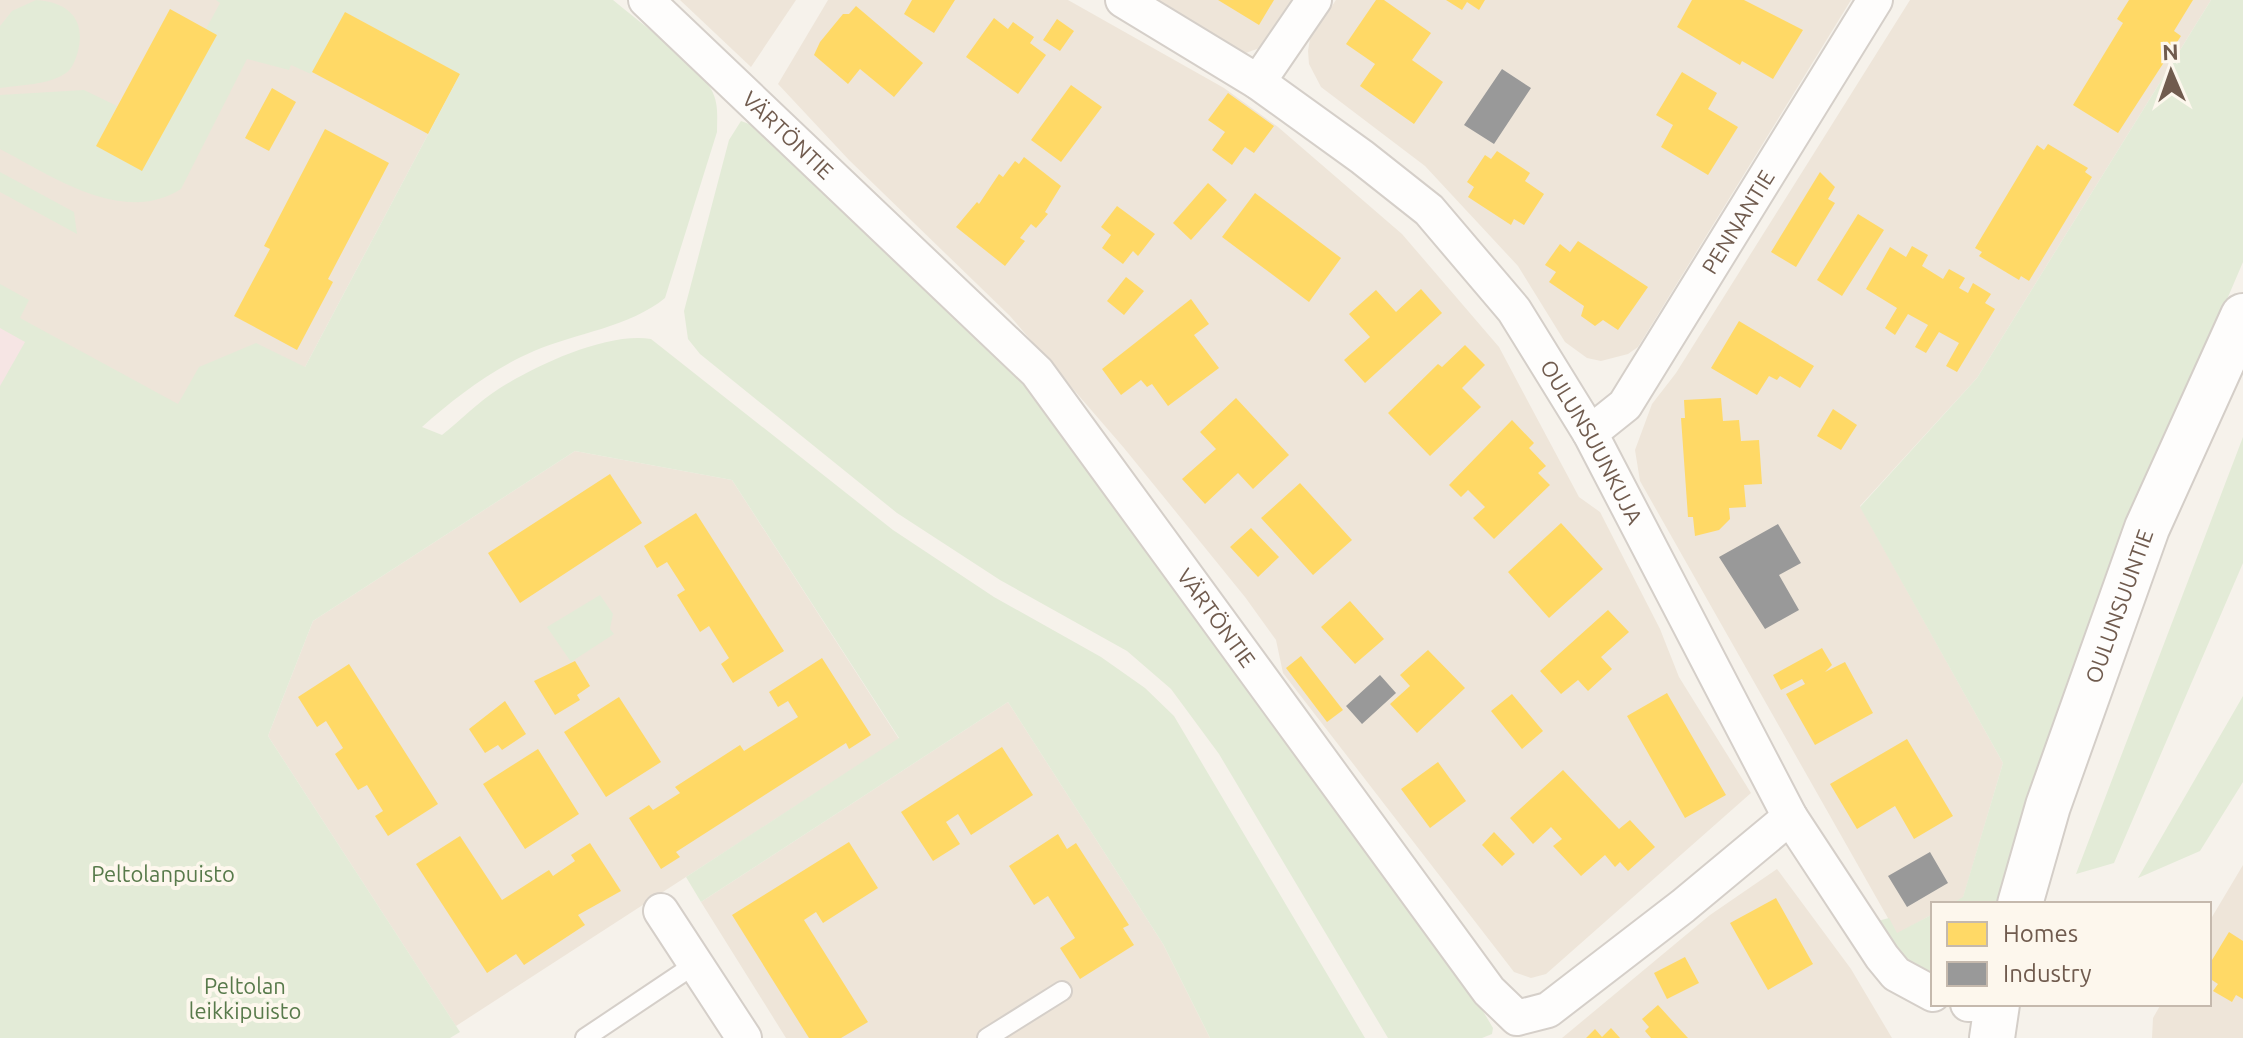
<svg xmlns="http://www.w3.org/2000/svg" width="2243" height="1038" font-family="Ubuntu,sans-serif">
<rect width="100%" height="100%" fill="#f6f2eb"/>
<path fill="#eee5d9" d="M 0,0 L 397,0 L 460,74 L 305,367 L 154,414 L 0,305 Z
M 680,0 L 796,0 L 751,67 Z
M 828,0 L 1068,0 L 1224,88 L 1278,127 L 1402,234 L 1499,347 L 1579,497 L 1600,512 L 1660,629 L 1679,677 L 1751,793 L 1546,974 L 1531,978 L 1514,972 L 1283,673 L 1276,640 L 1245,597 L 1124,448 L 1010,316 L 849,160 L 778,84 Z
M 1151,0 L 1302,0 L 1268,45 L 1243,54 Z
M 1336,0 L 1851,0 L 1638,347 L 1628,354 L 1601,361 L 1587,358 L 1565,342 L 1518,266 L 1425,166 L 1321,87 L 1309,64 L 1308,51 L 1310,39 Z
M 1910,0 L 2211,0 L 1977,378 L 1860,506 L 2003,763 L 1963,898 L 1951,904 L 1933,904 L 1933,914 L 1897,934 L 1640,481 L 1635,450 L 1652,404 L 1676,373 Z
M 575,451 L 732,480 L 899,739 L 456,1026 L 268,736 L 313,621 Z
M 1008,702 L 1163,944 L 1210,1038 L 786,1038 L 701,902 Z
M 2243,865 L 2243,1038 L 2152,1038 L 2153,1018 L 2161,1004 L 2209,1004 L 2209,922 Z
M 1777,869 L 1851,969 L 1892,1038 L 1562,1038 L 1710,915 Z"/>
<path fill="#f6e5e4" d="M 0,305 L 35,349 L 0,412 Z"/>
<path fill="#e3ebd7" d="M 36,0 C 68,2 86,19 78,51 C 76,58 73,68 66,73 C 49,85 20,85 0,88 L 0,26 L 12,11 Z
M 216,0 L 613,0 C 639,22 695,62 711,89 C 719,103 717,117 717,132 L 665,298 C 630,327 576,333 534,351 C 494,368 454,398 422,427 L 442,435 C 461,420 479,401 500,388 C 537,365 607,332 651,339 L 893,530 L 994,597 L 1101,657 L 1145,688 L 1174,716 L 1365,1038 L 1210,1038 L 1163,944 L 1008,702 L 701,902 L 686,877 L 899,738 L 732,480 L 575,451 L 313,621 L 268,736 L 460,1032 L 450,1038 L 0,1038 L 0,386 L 25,342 L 0,328 L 0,284 L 29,300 L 20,318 L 178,404 L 199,367 L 256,343 L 305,367 L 460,74 L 345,12 L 311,74 L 291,65 L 289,70 L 247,59 L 181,189 C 123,226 52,176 0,149 L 0,95 L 84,90 L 117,106 L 96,146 L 142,170 L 217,35 L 206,29 L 220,3 Z
M 2211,0 L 2243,0 L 2243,262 L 2096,605 L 2041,760 L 2003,904 L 1951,904 L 1963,897 L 2003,763 L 1860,507 L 1977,378 Z
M 741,121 L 760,128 L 1011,369 L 1041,403 L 1477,1001 L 1493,1028 L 1492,1034 L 1482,1038 L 1388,1038 L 1219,754 L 1171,689 L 1127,651 L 1000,580 L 897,513 L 700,354 L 688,339 L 684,311 L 729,140 Z
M 0,172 L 74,212 L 77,234 L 0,192 Z
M 2243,437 L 2243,563 L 2114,863 L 2076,874 Z
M 600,595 L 613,614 L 610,629 L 614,634 L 571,662 L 547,627 Z
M 2243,696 L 2243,782 L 2200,851 L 2138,878 Z
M 1933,914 L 1933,972 L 1899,958 L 1874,922 L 1889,918 L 1897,933 Z"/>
<path fill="#ffd966" d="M 912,0 L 955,0 L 934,33 L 904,14 Z
M 1218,0 L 1274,0 L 1259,25 Z
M 1376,0 L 1384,0 L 1431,33 L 1412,60 L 1443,82 L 1414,124 L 1360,86 L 1375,64 L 1346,44 Z
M 1446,0 L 1485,0 L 1479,10 L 1467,2 L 1462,10 Z
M 1692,0 L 1744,0 L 1803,30 L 1773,79 L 1742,61 L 1740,65 L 1677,27 Z
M 2129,0 L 2193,0 L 2174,31 L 2181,36 L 2118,133 L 2073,105 L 2123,23 L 2117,19 Z
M 856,6 L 923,63 L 894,97 L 860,69 L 848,84 L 814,55 L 820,42 L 843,14 L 849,14 Z
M 170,9 L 217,35 L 142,171 L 96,146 Z
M 345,12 L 460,74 L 428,134 L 312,72 Z
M 994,18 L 1008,29 L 1013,22 L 1034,37 L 1030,43 L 1046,55 L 1018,94 L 966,57 Z
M 1057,19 L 1074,31 L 1060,51 L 1043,40 Z
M 1682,72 L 1717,93 L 1708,109 L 1738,127 L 1708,175 L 1661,147 L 1673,125 L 1656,115 Z
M 1071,85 L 1102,107 L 1061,162 L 1031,140 Z
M 272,88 L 296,102 L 269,151 L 245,138 Z
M 1228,93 L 1274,126 L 1254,153 L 1245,147 L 1232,165 L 1212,150 L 1225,132 L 1208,120 Z
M 325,129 L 389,163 L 328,279 L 333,282 L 297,350 L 234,316 L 270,249 L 264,246 Z
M 2048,144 L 2088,168 L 2085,172 L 2092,177 L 2029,281 L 2021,276 L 2019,280 L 1979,256 L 1982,252 L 1975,248 L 2037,145 L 2044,150 Z
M 1497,151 L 1530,173 L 1525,181 L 1544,194 L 1524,225 L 1514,219 L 1511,225 L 1468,197 L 1474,187 L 1467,182 L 1485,155 L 1491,159 Z
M 1024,157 L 1061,186 L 1045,212 L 1048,214 L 1036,228 L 1031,224 L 1020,238 L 1025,241 L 1005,266 L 956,227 L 977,202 L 979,204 L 999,174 L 1003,177 L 1015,161 L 1019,164 Z
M 1820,172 L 1835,187 L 1828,199 L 1835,203 L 1796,267 L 1771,252 Z
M 1208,183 L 1227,200 L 1191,240 L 1173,223 Z
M 1255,193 L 1341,258 L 1309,302 L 1222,237 Z
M 1117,206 L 1155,234 L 1138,256 L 1133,251 L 1123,264 L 1102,248 L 1111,235 L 1101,227 Z
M 1858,214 L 1884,230 L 1842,296 L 1817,280 Z
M 1578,241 L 1648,287 L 1618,330 L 1603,320 L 1595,326 L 1581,316 L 1584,306 L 1549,282 L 1556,272 L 1545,265 L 1560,244 L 1570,252 Z
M 1912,246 L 1928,255 L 1922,266 L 1943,279 L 1949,269 L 1965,278 L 1959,288 L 1968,293 L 1973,283 L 1991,294 L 1985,303 L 1995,309 L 1957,372 L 1946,366 L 1959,343 L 1939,332 L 1926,353 L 1915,347 L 1928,325 L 1908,314 L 1895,335 L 1885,328 L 1897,308 L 1866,289 L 1890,247 L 1906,257 Z
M 1126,277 L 1144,291 L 1124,315 L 1107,301 Z
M 1421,289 L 1442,313 L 1365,383 L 1344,360 L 1370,337 L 1349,314 L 1376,290 L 1396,312 Z
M 1191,299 L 1209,324 L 1194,335 L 1219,368 L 1168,406 L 1152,384 L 1147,387 L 1141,380 L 1121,395 L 1102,369 Z
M 1739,321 L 1814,366 L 1800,388 L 1780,376 L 1777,380 L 1769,376 L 1757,395 L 1711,368 Z
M 1465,345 L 1485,365 L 1462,388 L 1481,407 L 1430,456 L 1388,413 L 1438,364 L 1442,367 Z
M 1236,398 L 1289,455 L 1253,489 L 1238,473 L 1205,504 L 1182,479 L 1216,449 L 1200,432 Z
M 1721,398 L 1723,421 L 1739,420 L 1741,441 L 1759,440 L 1762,484 L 1744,485 L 1746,507 L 1729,508 L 1730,519 L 1719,530 L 1695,536 L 1693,517 L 1688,517 L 1681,418 L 1685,418 L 1684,400 Z
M 1833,409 L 1857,425 L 1841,450 L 1817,436 Z
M 1512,420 L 1534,443 L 1529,448 L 1546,466 L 1538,473 L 1550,485 L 1494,539 L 1473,518 L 1485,507 L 1468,490 L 1461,497 L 1449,485 Z
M 610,474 L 642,523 L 520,603 L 488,553 Z
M 1300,483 L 1352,540 L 1313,575 L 1261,518 Z
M 696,513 L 784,651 L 733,683 L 721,664 L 729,658 L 709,626 L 700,632 L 677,595 L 685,590 L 667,562 L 657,568 L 644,546 Z
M 1561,523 L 1603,569 L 1549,618 L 1508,572 Z
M 1251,528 L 1279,557 L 1258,577 L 1230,547 Z
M 1350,601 L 1384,639 L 1355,664 L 1321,627 Z
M 1608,610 L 1629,632 L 1601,657 L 1612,669 L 1588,691 L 1578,680 L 1561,694 L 1540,671 Z
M 1822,648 L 1832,665 L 1825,672 L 1845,662 L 1873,713 L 1815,745 L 1786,694 L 1805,684 L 1802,679 L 1781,690 L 1773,675 Z
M 1428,650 L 1465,688 L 1417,733 L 1390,704 L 1410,686 L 1400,675 Z
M 1301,656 L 1343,710 L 1327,722 L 1286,668 Z
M 822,658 L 871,735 L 849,749 L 846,743 L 676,852 L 680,857 L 661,869 L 629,818 L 649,805 L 653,810 L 680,793 L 675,787 L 740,745 L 744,751 L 798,717 L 788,701 L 778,707 L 769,692 Z
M 575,661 L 590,686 L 577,695 L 580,700 L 555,715 L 534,681 Z
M 349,664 L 438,804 L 388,836 L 375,816 L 383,811 L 367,785 L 358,790 L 335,754 L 343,748 L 326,721 L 317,727 L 298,697 Z
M 1667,693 L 1726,795 L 1685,818 L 1627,716 Z
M 1512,694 L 1543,731 L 1522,749 L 1491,711 Z
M 619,697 L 661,762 L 606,797 L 564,732 Z
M 505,701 L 526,734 L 502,750 L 498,745 L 485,753 L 469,729 Z
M 1907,739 L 1953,816 L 1914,839 L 1895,806 L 1857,829 L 1830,784 Z
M 1002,747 L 1033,795 L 971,835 L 958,814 L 946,822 L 960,844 L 933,861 L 901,812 Z
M 538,749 L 579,814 L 525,849 L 483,784 Z
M 1438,762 L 1466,801 L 1430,828 L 1401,789 Z
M 1563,770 L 1619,829 L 1630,820 L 1655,847 L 1628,871 L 1620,862 L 1615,867 L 1605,855 L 1581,876 L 1553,846 L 1562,839 L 1551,827 L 1533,844 L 1510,818 Z
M 1494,832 L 1515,854 L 1502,866 L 1482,845 Z
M 1058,834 L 1067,849 L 1076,843 L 1129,925 L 1123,928 L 1134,945 L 1080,979 L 1060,948 L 1075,938 L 1048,896 L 1034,905 L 1009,866 Z
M 460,836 L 502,900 L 549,870 L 553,876 L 575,861 L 571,855 L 590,843 L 621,891 L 578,915 L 585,925 L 524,965 L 516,954 L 487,973 L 416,864 Z
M 849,842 L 878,888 L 823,923 L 816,912 L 804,920 L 868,1022 L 841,1038 L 809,1038 L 732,915 Z
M 1776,898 L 1813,964 L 1768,990 L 1730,923 Z
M 2229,932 L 2243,941 L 2243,999 L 2236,995 L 2232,1002 L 2213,991 L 2218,984 L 2209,978 L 2209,965 Z
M 1685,957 L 1699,983 L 1667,999 L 1654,973 Z
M 1658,1005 L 1688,1038 L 1651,1038 L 1645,1031 L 1649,1027 L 1642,1019 Z
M 1611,1028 L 1620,1038 L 1586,1038 L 1595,1029 L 1602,1037 Z"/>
<path fill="#999" d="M 1502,69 L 1531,88 L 1494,144 L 1464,125 Z
M 1778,524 L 1801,563 L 1779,575 L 1799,610 L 1765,629 L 1719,557 Z
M 1380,675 L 1396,693 L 1362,724 L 1346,706 Z
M 1930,852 L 1948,883 L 1907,907 L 1888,876 Z"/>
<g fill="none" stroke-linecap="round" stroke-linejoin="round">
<g stroke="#d5cfc9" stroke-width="22">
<path id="lane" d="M 585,1038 L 697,963
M 987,1038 L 1062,991"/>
</g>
<g stroke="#d5cfc9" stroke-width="38">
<g id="street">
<path id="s1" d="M 646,0 L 1037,372 L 1489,991 L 1517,1018 L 1548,1010 L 1683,906 L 1790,817"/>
<path id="s2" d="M 1123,0 L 1258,82 L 1362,157 L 1429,210 L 1514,310 L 1590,433 L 1790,817 L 1882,957 L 1896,974 L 1933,994"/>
<path d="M 1258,82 L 1314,0"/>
<path id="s3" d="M 1590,433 L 1625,405 L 1875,0"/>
<path d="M 661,911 L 744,1038"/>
<path d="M 1968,1004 L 1973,1004"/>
</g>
</g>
<g stroke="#d4cec8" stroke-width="48">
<g id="secondary">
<path id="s4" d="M 2020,904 L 2048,806 L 2147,528 L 2243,316"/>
<path d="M 1992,1038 L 1997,1004"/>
</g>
</g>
<use href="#lane" stroke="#fefdfc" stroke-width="18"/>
<use href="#street" stroke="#fefdfc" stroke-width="34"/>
<use href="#secondary" stroke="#fefdfc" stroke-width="44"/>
</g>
<g text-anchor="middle" stroke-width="8" stroke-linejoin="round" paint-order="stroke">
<g font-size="22" fill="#705b4e" stroke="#fdf7ed">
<text dy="8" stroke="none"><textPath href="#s1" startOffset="196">VÄRTÖNTIE</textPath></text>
<text dy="8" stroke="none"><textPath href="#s3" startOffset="260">PENNANTIE</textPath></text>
<text dy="8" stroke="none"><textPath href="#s2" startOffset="656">OULUNSUUNKUJA</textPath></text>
<text dy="8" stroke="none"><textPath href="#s4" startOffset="314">OULUNSUUNTIE</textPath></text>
<text dy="8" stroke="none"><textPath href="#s1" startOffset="844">VÄRTÖNTIE</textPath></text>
</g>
<g font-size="22" fill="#587a4b" stroke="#fdf7ed">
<text x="163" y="882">Peltolanpuisto</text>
<text x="245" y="994">Peltolan<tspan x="245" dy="25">leikkipuisto</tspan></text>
</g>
</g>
<rect x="1931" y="902" width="280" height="104" fill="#fdf7ed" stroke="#c5b9ad" stroke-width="2"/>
<rect x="1947" y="922" width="40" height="24" fill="#ffd966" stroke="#c5b9ad" stroke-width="2"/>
<text x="2003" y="942" font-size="24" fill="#705b4e">Homes</text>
<rect x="1947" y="962" width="40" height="24" fill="#999999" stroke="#c5b9ad" stroke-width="2"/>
<text x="2003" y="982" font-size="24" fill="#705b4e">Industry</text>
<g transform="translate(2171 72) rotate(358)" stroke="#fdf7ed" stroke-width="6" paint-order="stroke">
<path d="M0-6L14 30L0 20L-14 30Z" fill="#705b4e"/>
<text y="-12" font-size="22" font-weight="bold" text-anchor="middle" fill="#705b4e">N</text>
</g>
</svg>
